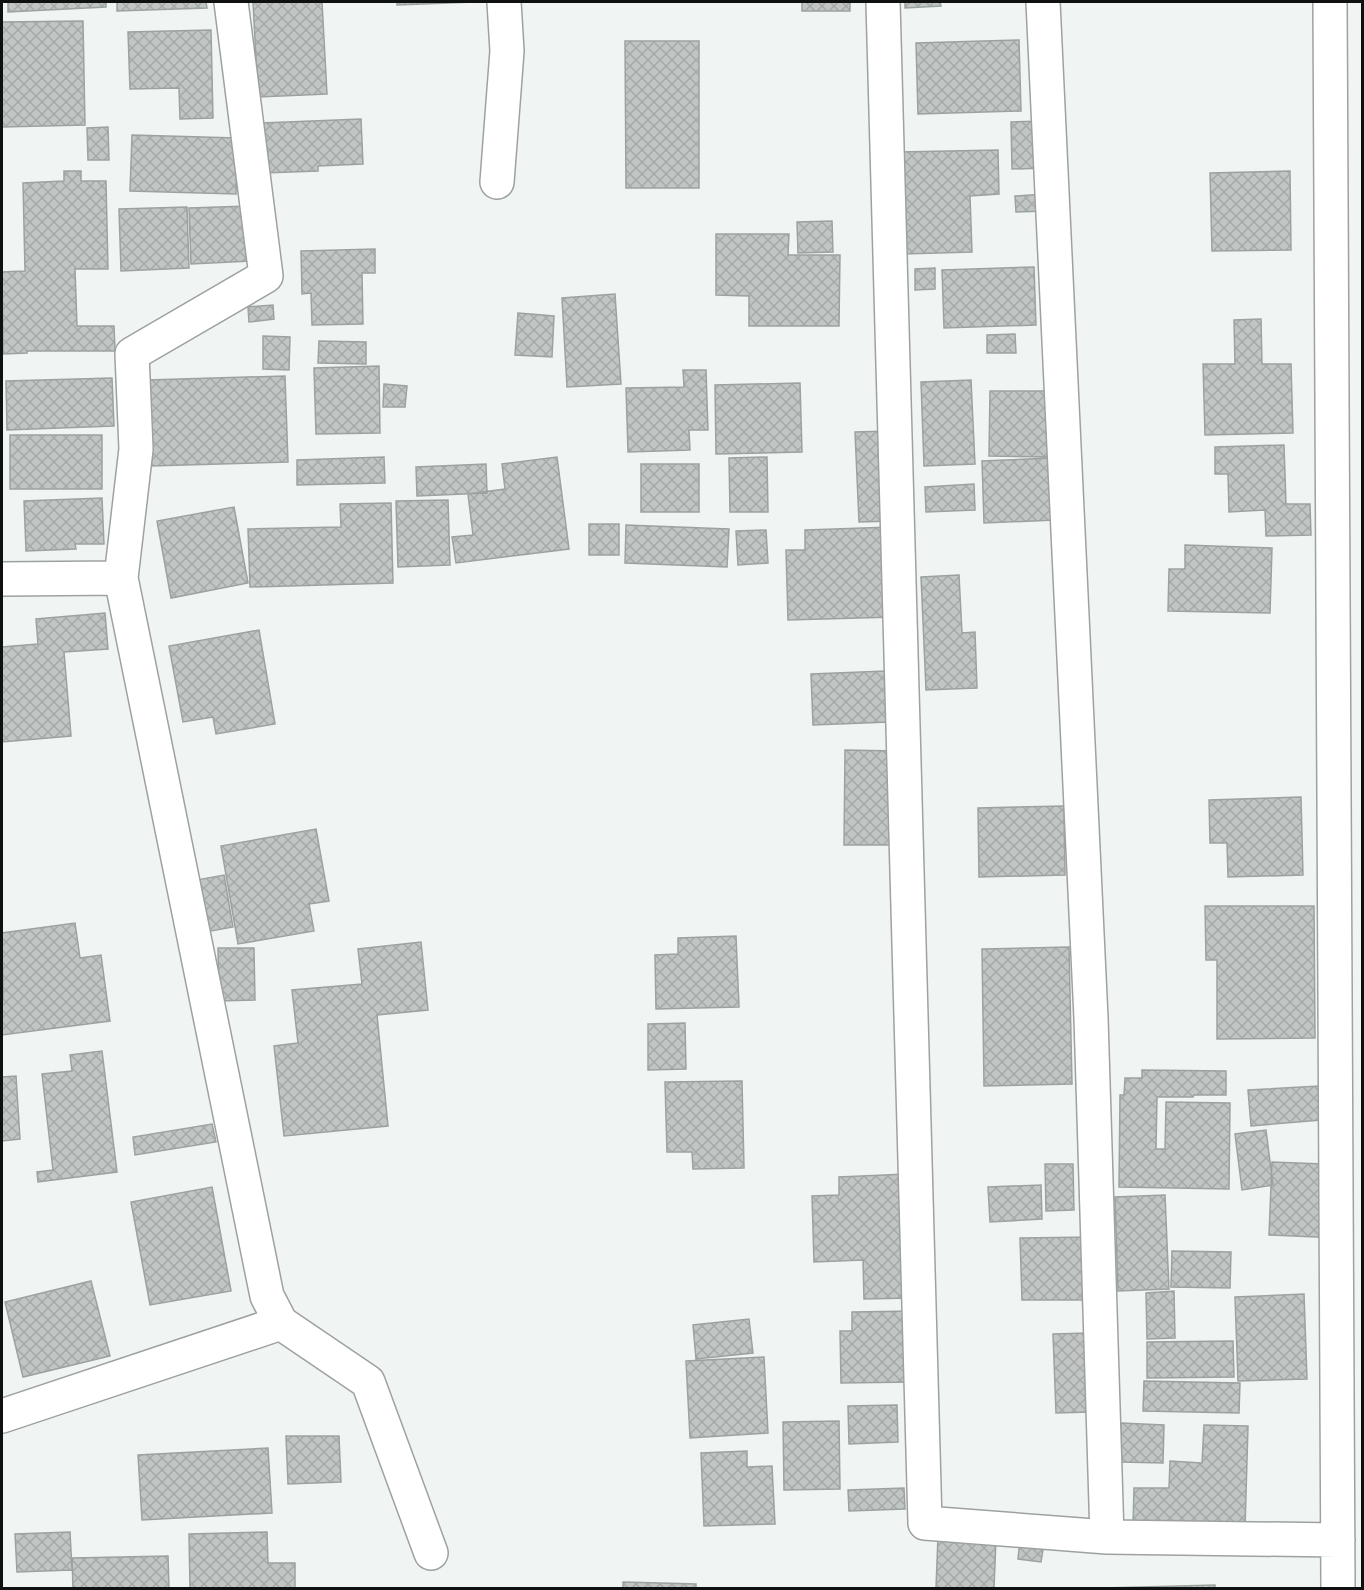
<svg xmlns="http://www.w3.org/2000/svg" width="1364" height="1590" font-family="Spectral,serif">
<defs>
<pattern id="building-cross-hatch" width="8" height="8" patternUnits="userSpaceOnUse" patternTransform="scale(1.5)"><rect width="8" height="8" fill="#c1c6c4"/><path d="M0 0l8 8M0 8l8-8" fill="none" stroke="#a5a9a7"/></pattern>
</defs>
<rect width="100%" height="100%" fill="#f0f5f3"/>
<path fill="url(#building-cross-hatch)" stroke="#9ca29f" stroke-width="1.5" d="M 8,2 L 106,2 L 106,7 L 8,12 Z
M 117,2 L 206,2 L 207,8 L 117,11 Z
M 253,2 L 322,2 L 327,94 L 258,97 Z
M 397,2 L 474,2 L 397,5 Z
M 802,2 L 850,2 L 850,11 L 802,11 Z
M 905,2 L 940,2 L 941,6 L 905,8 Z
M 83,21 L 85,125 L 2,127 L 2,22 Z
M 211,30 L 213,118 L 180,119 L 179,88 L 130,89 L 128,32 Z
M 1019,40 L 1021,111 L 918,114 L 916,43 Z
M 625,41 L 699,41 L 699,188 L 626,188 Z
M 361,119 L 363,164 L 318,166 L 318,171 L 264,173 L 262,123 Z
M 1045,121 L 1046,168 L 1012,169 L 1011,122 Z
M 108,127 L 109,160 L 88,160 L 87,128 Z
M 132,135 L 237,138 L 236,194 L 130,191 Z
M 998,150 L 999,194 L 970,196 L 972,252 L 903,254 L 900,152 Z
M 64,171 L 81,171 L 81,181 L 106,181 L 108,269 L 75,269 L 77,326 L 114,326 L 115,351 L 27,351 L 27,353 L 3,354 L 2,272 L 25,271 L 23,183 L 64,181 Z
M 1290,171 L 1291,250 L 1212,251 L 1210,173 Z
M 1045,194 L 1046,211 L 1016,212 L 1015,196 Z
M 249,206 L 251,261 L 191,264 L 189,208 Z
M 187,207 L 189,268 L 121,271 L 119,209 Z
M 832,221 L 833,252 L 798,253 L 797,222 Z
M 716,234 L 789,234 L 788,255 L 840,255 L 839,326 L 749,326 L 749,296 L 716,295 Z
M 375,249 L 375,273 L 362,273 L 363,324 L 312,325 L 311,293 L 302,294 L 301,251 Z
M 1034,267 L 1036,325 L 944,328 L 942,270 Z
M 935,268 L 935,289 L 915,290 L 915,269 Z
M 615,294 L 621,384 L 567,387 L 562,298 Z
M 273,305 L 274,319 L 249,322 L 248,307 Z
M 518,313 L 554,316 L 552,357 L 515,355 Z
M 1261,319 L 1262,364 L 1291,364 L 1293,433 L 1205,435 L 1203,364 L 1235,364 L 1234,320 Z
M 1015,334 L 1016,353 L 987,353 L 987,335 Z
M 263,336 L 290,337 L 289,370 L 263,369 Z
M 319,341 L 366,342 L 366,364 L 318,363 Z
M 379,366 L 380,433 L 316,434 L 314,368 Z
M 683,370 L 706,370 L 708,430 L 689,430 L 690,450 L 628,452 L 626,388 L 684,387 Z
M 285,376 L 288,462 L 150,466 L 147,380 Z
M 112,378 L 114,426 L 7,430 L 6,381 Z
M 971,380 L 975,464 L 924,466 L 921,382 Z
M 800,383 L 802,452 L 716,454 L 715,385 Z
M 384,384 L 407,386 L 405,407 L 383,407 Z
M 990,391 L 1052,391 L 1051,457 L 989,456 Z
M 890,431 L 892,521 L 859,522 L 855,432 Z
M 10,435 L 102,435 L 102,489 L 10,489 Z
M 1284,445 L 1286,504 L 1310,504 L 1311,535 L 1266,536 L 1265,510 L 1229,512 L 1228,474 L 1215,474 L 1215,447 Z
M 384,457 L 385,483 L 297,485 L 297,460 Z
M 557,457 L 569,549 L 456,563 L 452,537 L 473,535 L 468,494 L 505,489 L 502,464 Z
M 767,457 L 768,512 L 730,512 L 729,458 Z
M 1052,458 L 1055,520 L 984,523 L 982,461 Z
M 486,464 L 487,493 L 417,496 L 416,467 Z
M 641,464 L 699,464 L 699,512 L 641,512 Z
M 974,484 L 975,510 L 926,512 L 925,487 Z
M 102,498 L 104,544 L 75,544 L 76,549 L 26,551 L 24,501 Z
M 448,500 L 450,565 L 398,567 L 396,501 Z
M 391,503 L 393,583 L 250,587 L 248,529 L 341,527 L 340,504 Z
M 234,507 L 248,583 L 171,598 L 157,521 Z
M 589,524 L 619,524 L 619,555 L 589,555 Z
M 626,525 L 729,529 L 727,567 L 625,563 Z
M 892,527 L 895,617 L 788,620 L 786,550 L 805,550 L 805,530 Z
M 766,530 L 768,563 L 738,565 L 736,531 Z
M 1185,545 L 1272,548 L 1270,613 L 1168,611 L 1169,569 L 1185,569 Z
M 959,575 L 962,633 L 975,632 L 977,688 L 926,690 L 921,577 Z
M 105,613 L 108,649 L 64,652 L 71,736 L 2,742 L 2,647 L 38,644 L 36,619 Z
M 259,630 L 275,724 L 216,734 L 213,717 L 183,722 L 169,646 Z
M 886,671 L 889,722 L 813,725 L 811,674 Z
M 845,750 L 895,751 L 894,845 L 844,845 Z
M 1301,797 L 1303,875 L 1228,877 L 1227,843 L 1210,843 L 1209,800 Z
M 1064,806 L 1065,875 L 979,877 L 978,808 Z
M 316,829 L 329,901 L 309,904 L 314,931 L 238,944 L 221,846 Z
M 224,875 L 233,927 L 200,933 L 191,881 Z
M 1205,906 L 1314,906 L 1315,1038 L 1217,1039 L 1217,960 L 1206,960 Z
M 75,923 L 80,958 L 101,955 L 110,1021 L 2,1035 L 2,998 L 3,998 L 2,933 Z
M 736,936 L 739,1007 L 656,1009 L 655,955 L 678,954 L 678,938 Z
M 421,942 L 428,1010 L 377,1015 L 388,1126 L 284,1136 L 274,1046 L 298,1043 L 292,990 L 362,984 L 358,949 Z
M 1069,947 L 1072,1084 L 984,1086 L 982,949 Z
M 218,948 L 254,948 L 255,1000 L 219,1001 Z
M 685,1023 L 686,1069 L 648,1070 L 648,1024 Z
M 102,1051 L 117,1172 L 38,1182 L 37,1172 L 53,1170 L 42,1074 L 72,1071 L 70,1055 Z
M 1142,1070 L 1226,1071 L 1226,1095 L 1194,1095 L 1193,1097 L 1157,1097 L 1156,1149 L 1165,1149 L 1166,1102 L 1230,1103 L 1229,1189 L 1119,1187 L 1120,1095 L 1124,1095 L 1125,1078 L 1142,1078 Z
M 16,1076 L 20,1139 L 2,1141 L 2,1077 Z
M 742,1081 L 744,1168 L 693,1169 L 692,1152 L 667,1152 L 665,1082 Z
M 1319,1086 L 1321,1120 L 1251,1126 L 1248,1090 Z
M 212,1124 L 216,1142 L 135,1155 L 133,1137 Z
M 1266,1130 L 1273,1185 L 1242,1190 L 1235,1134 Z
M 1272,1162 L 1323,1164 L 1339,1238 L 1269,1235 Z
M 1045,1164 L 1073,1164 L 1074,1210 L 1046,1211 Z
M 907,1174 L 912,1298 L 864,1299 L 863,1260 L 814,1262 L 812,1196 L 839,1195 L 839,1177 Z
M 1041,1185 L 1042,1219 L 990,1222 L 988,1187 Z
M 212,1187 L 231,1291 L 150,1305 L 131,1202 Z
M 1165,1195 L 1169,1289 L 1118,1291 L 1115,1197 Z
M 1093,1237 L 1094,1300 L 1022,1300 L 1020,1238 Z
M 1172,1251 L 1231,1252 L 1230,1288 L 1171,1287 Z
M 91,1281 L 110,1356 L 23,1377 L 5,1302 Z
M 1174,1291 L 1175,1338 L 1147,1339 L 1146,1293 Z
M 1304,1294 L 1307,1379 L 1238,1381 L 1235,1297 Z
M 914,1311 L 915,1382 L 841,1383 L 840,1331 L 852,1331 L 852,1312 Z
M 749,1319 L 753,1353 L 696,1359 L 693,1325 Z
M 1087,1333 L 1090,1412 L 1056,1413 L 1053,1334 Z
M 1233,1341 L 1234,1377 L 1147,1378 L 1147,1342 Z
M 764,1357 L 768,1433 L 690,1438 L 686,1361 Z
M 1144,1381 L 1240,1383 L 1239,1413 L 1143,1411 Z
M 897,1405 L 898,1442 L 849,1444 L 848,1406 Z
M 839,1421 L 840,1489 L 784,1490 L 783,1422 Z
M 1121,1423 L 1164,1425 L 1163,1463 L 1120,1462 Z
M 1204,1425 L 1248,1426 L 1245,1529 L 1133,1526 L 1134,1488 L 1169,1488 L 1170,1461 L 1202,1463 Z
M 286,1436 L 339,1436 L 341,1482 L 288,1484 Z
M 268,1448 L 272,1513 L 142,1520 L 138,1455 Z
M 747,1451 L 747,1467 L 772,1466 L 775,1524 L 704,1526 L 701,1453 Z
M 904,1488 L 905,1509 L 849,1511 L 848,1490 Z
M 70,1532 L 72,1570 L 17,1572 L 15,1534 Z
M 267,1532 L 268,1563 L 295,1563 L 295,1588 L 190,1588 L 189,1534 Z
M 938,1536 L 996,1539 L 994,1588 L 936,1588 Z
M 1020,1539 L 1044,1543 L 1041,1562 L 1018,1559 Z
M 168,1556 L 169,1588 L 73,1588 L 72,1558 Z
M 623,1582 L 696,1584 L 696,1588 L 623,1588 Z
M 1215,1585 L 1215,1588 L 1102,1588 Z"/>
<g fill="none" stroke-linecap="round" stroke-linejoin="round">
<g stroke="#9da29f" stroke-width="36">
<path id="street" d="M 883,2 L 925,1523 L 1107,1537 L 1338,1540
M 1043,2 L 1091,1018 L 1107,1537
M 1330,2 L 1338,1588
M 497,182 L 507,51 L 504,2
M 121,578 L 136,449 L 132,354 L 266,276 L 231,2
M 2,579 L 121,578 L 267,1296 L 281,1323 L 2,1416
M 281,1323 L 368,1382 L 431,1553"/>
</g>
<use href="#street" stroke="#fff" stroke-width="33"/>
</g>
<rect width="1364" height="1590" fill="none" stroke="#0f1111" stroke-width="6"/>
</svg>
